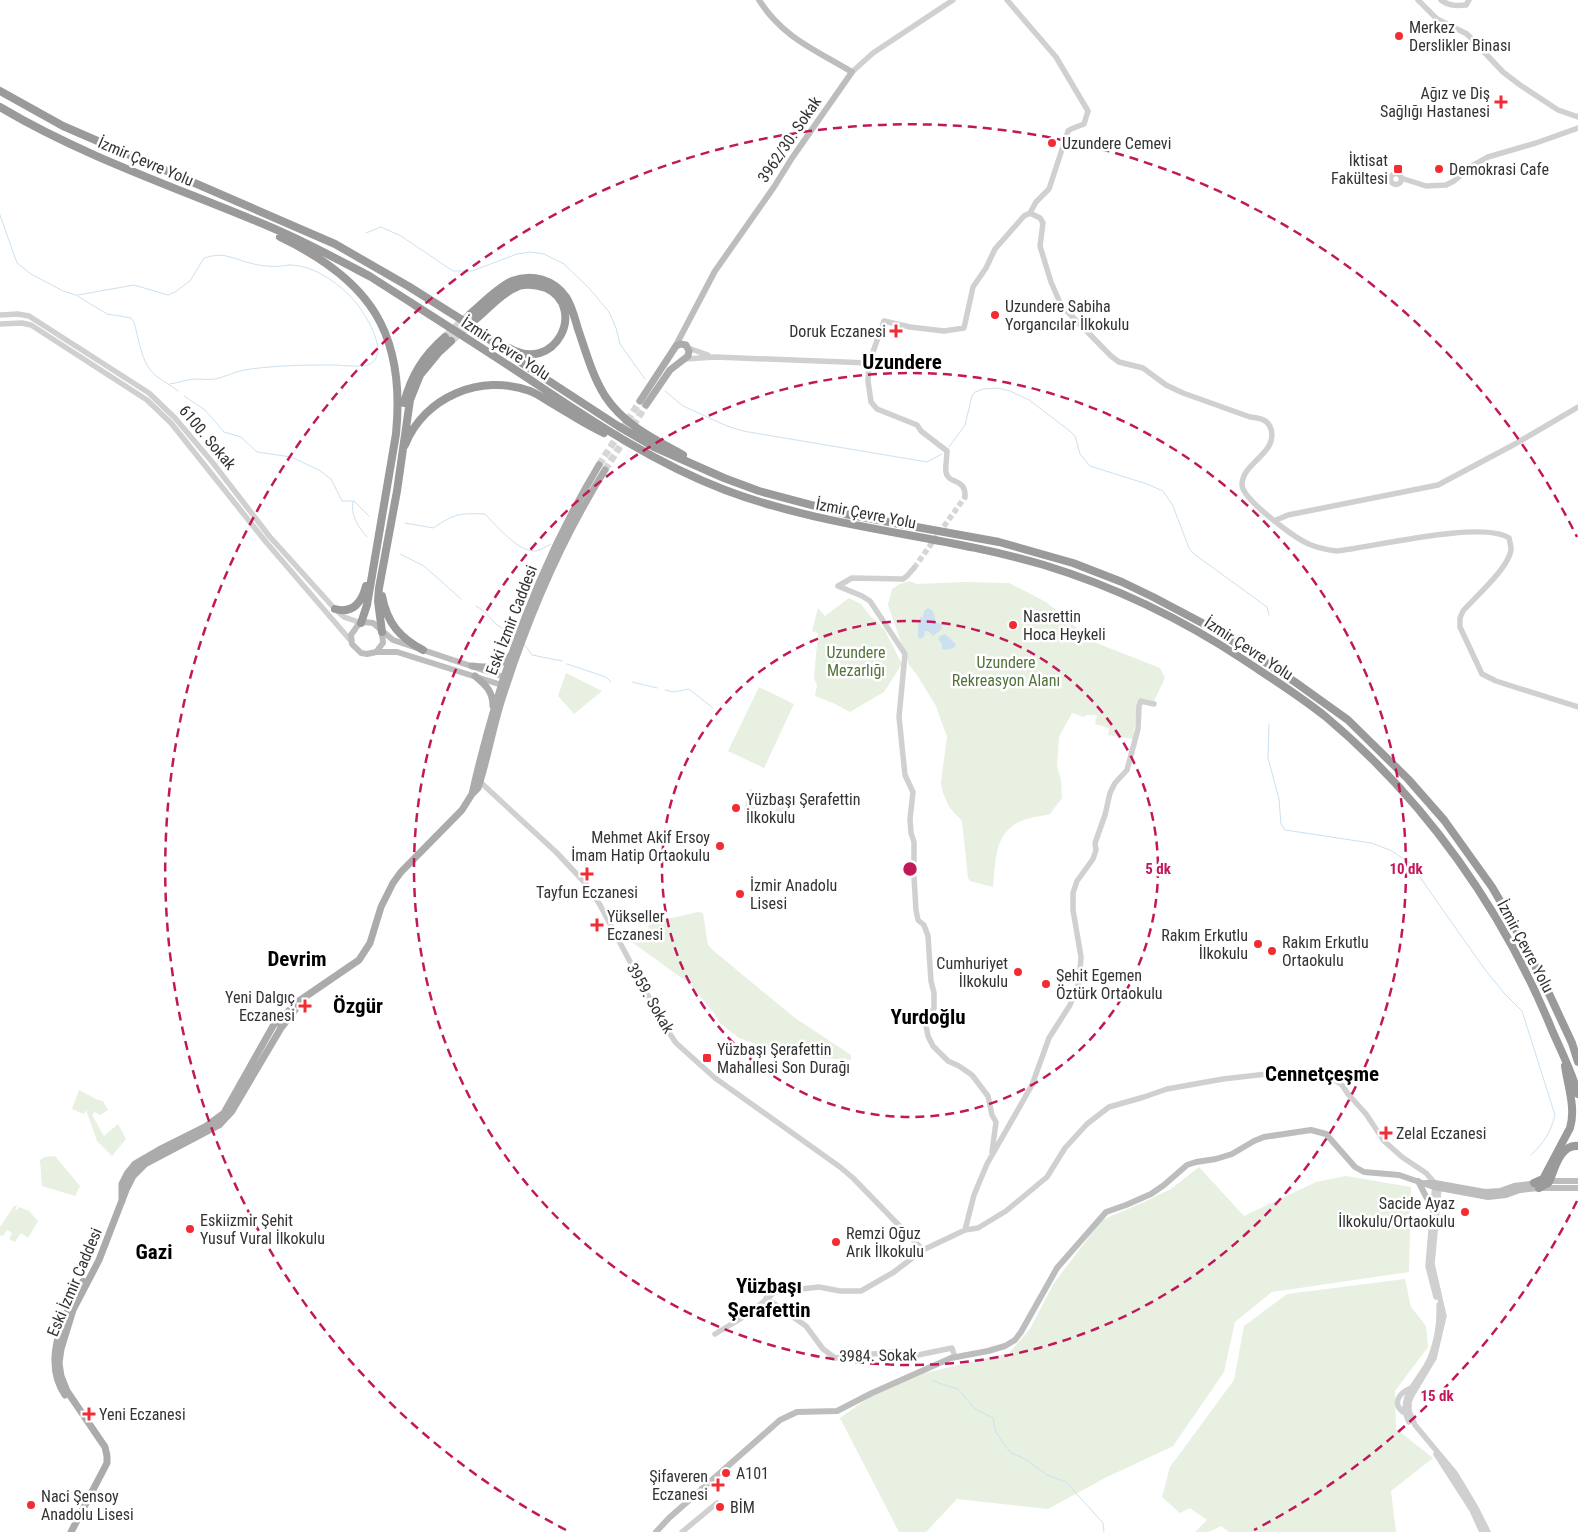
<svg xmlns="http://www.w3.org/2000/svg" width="1578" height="1532" font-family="'Roboto Condensed',sans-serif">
<rect width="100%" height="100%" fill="#fff"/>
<path fill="#e8f0e1" d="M 909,581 L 917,584 L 965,582 L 1009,583 L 1046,602 L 1094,642 L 1160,668 L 1165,678 L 1154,701 L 1142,698 L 1138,702 L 1133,739 L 1108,735 L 1109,728 L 1095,724 L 1097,715 L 1086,715 L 1084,717 L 1072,713 L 1059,737 L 1057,767 L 1061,779 L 1062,798 L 1050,814 C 1043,816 1035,816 1027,819 C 994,829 996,858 993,887 L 970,881 L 968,878 L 962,821 L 949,807 L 942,790 L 941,782 L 947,737 L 936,706 L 917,675 L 909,665 L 888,605 L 892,589 L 900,584 Z
M 849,598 L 861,604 L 871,617 L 877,621 L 884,629 L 902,664 L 884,692 L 850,712 L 833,703 L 815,696 L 817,685 L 814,678 L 818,633 L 812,631 L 818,608 L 825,616 Z
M 566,673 L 602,691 L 574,714 L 558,696 Z
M 759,687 L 794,704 L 764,768 L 728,751 Z
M 750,789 L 760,793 L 754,812 L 744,809 Z
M 780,805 L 795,816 L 787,825 L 772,814 Z
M 698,912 L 703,913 L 708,945 L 715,952 L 795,1018 L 851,1055 L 851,1060 L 791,1056 L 739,1038 L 721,1024 L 713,1012 L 690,984 L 622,935 L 646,934 L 650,923 Z
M 79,1090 L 98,1100 L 103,1101 L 108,1110 L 100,1115 L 95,1112 L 92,1115 L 104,1136 L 118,1124 L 126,1139 L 112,1156 L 97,1141 L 86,1110 L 84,1114 L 72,1109 Z
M 55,1156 L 80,1186 L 75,1196 L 42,1186 L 40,1160 L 45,1157 Z
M 1199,1167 L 1244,1216 L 1316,1182 L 1346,1176 L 1411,1187 L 1409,1272 L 1272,1292 L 1235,1322 L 1224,1372 L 1173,1446 L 1105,1478 L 1048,1509 L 957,1499 L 926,1532 L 899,1532 L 840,1418 L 874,1394 L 925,1373 L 1009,1353 L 1030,1329 L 1054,1283 L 1102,1220 L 1142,1203 L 1171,1189 Z
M 18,1205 L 15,1209 L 17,1210 L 19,1207 L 29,1211 L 38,1221 L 28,1238 L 21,1233 L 15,1242 L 9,1239 L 12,1233 L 7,1230 L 3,1236 L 0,1235 L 0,1227 L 14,1206 Z
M 1405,1279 L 1411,1307 L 1426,1326 L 1428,1347 L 1395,1391 L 1396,1429 L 1433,1458 L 1391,1491 L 1396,1532 L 1229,1532 L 1221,1526 L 1209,1532 L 1195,1532 L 1207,1520 L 1190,1508 L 1180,1513 L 1162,1497 L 1170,1467 L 1234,1380 L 1244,1326 L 1287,1294 Z"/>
<path fill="#cce1f0" d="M 928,608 L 933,611 L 936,622 L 941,624 L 942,629 L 933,636 L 928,631 L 925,631 L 924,637 L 919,639 L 918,637 L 918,625 L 920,617 L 923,618 L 924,611 Z
M 945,634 L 956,644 L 954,648 L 945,650 L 942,649 L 942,644 L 938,639 L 940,636 Z"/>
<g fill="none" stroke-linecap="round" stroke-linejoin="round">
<path stroke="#cce1f0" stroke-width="1" d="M 0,215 L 17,263 L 31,274 L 63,291 L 76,295 L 107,314 L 131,318 L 134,322 C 139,339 141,363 155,375 C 162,381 171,385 178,391
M 366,233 L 381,227 L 401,236 L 453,271 L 472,271 L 517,254 L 530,252 L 544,254 L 564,264 L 589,288 L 609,312 L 616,328 L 620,344 L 645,379
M 78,295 L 134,285 L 168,295 L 175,292 L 190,281 L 204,258 C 223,252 229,257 246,262 C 260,266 275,268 289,265
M 170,384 C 178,383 187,379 196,379 C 202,379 208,380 215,379 C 225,377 234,372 244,370 C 270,366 296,365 323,365 C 333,364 361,368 368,365 C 394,355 361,306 349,295 C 333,279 311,265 289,265
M 665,391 L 683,406 L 727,426 L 743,431 L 927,462 L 942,454
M 184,396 L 205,410 L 224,432 L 241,437 L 257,452 L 291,457 L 319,470 L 331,479 L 342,501 L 354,501 L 369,516
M 949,447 L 965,425 L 972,396 L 975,392 L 983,389 L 998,388 L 1010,391 L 1029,400 L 1070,431 L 1075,436 L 1080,454 L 1090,466 L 1147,484 L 1163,491 L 1173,506 L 1189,548 L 1194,554 L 1267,607 L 1269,615
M 353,502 C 350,515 359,528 367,537
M 405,523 L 433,528 C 455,514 458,513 485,514 C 496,525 519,553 536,551 C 541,550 547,546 551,544
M 400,554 L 424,566 L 461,599
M 476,606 L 484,611 L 497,625 L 515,636
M 524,644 L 532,655 L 562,661
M 567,664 L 606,677 L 611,682
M 632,682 L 657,688
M 665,690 L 673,692 L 689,689 L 713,708
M 1269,724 L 1268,758 L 1279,799 L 1281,824 L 1285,830 L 1371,843 L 1390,850 L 1410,863 L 1483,967 L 1504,993 L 1522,1011 L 1555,1115 C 1550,1134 1545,1141 1531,1155
M 933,1381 L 958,1389 L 975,1409 L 993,1418 L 996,1433 L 1011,1453 L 1025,1459 L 1047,1475 L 1066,1482 L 1103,1523 L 1104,1532"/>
<path stroke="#d6d6d6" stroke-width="5.5" stroke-dasharray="5.5 3" stroke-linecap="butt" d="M 914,568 L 965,497"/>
<path stroke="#d6d6d6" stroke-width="7" stroke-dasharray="7 3.5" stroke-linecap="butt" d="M 599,465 L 640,401
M 605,470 L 646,405"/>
<path stroke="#d6d6d6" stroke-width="8" stroke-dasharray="8 4" stroke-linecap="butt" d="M 445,337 L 470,314
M 451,341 L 474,321"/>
<path stroke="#d0d0d0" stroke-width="5.5" d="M 1418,0 L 1437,19 L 1467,34 L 1503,72 L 1520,85 L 1558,110 L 1578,117
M 1441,0 C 1449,6 1457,6 1466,5 L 1469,0
M 852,72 L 873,53 L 953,0
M1390.5 179a5.5 5.5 0 1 1 11 0a5.5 5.5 0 1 1-11 0Z
M 1401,178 L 1426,186 L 1446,185 L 1454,181 L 1472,166 L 1488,157 L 1536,143 L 1578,128
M 1030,213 L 1040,218 L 1043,223 L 1040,246 L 1051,282 L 1061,305 L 1111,356 L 1119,362 L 1143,368 L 1166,385 L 1183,393 L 1250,417 C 1259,418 1268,419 1271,429 C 1278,454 1242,462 1242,485 C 1243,500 1296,539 1311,545 C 1319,548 1328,550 1337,551 C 1373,547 1482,520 1509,538 C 1510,542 1511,546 1511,550 C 1508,569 1476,596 1463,611 L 1460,618 L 1460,627 L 1482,674 L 1496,681 L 1578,707
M 0,315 L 18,314 L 29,316 L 149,393 L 175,418 L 213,463 L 270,537 L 335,609 L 344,617 L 361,623
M 0,324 L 22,323 L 31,325 L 147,400 L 171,423 L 266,542 L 351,641
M 688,348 L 708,355
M 685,359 L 715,357 L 869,363
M 965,497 C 966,477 948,485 946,472 C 945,468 947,457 947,451 L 921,431 L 917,425 L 877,409 L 871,402 L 868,381 L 869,363 L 884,321 L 910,327 L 944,331 L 964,328 L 973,287 L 986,268 L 995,249 L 1024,216 L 1030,213 L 1036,202 L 1049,189 L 1068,131 L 1071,129 L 1084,124 L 1088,111 L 1056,57 L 1007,0
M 1274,521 L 1288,515 L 1438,485 L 1515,444 L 1578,407
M 838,586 L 862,596 L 870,601 L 905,654 L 899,717 L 905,775 L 913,792 L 910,819 L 911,833 L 914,842 L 914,877 L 916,910 L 918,920 L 924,925 L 928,936 L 931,981 L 934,993 L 934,1008 L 929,1016 L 926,1026 L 928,1036 L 933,1046 L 948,1061 L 959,1066 L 972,1075 L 988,1096 L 992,1115 L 996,1122 L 992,1152
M 838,586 L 852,578 L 903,579 L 907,576 L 914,568
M 477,779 L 556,852 L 588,886 L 600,905 L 662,1022 L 676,1043 L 715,1078 L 840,1167 L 853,1178 L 923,1250
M 1435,1183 L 1428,1266 L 1436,1297
M 965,1230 L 974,1195 L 987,1164 L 1032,1085 L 1049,1038 L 1070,1005 L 1079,983 L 1081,957 L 1073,910 L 1073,893 L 1077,881 L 1093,859 L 1096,850 L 1095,843 L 1105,815 L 1110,793 L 1115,783 L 1127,770 L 1138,729 L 1139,706 L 1141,701 L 1154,704
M 766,1298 L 806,1326 L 823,1349 L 835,1358 L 892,1352 L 913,1356 L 952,1348 L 955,1357
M 715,1334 L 750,1313 L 775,1292 L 819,1287 L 840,1291 L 861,1291 L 894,1272 L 923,1250 L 965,1230 L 978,1228 L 1006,1211 L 1047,1177 L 1065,1148 L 1087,1124 L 1109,1107 L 1144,1097 L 1167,1089 L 1223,1079 L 1267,1074 L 1310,1075 L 1335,1080 L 1342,1085 L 1348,1094 L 1366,1114 L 1384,1141 L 1402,1157 L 1426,1173 L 1439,1188 L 1432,1264 L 1444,1316 L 1434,1358 L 1412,1395 L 1409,1402 L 1409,1411 L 1415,1425 L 1455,1473 L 1476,1508 L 1488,1532
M 1407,1410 L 1403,1412 C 1392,1403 1399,1393 1411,1388
M 1409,1422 C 1395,1395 1423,1379 1431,1356 C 1437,1340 1440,1322 1439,1305
M 1436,1454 L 1472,1510 L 1482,1532
M 682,1532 L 717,1503"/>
<path stroke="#bdbdbd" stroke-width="6" d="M 675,347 L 715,271 L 774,187 L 792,158 L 852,72 C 816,50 783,38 759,0
M 376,652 L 383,643 L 382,632
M 505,686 L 397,652 L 376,652 L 367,654 L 361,653 L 352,644 L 351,635 L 358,625 L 365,622 L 373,623 L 393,640 L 507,678
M 1418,1181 L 1432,1208
M 1547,1181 L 1578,1181
M 1426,1183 L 1435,1183 L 1485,1192 L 1500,1191 L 1514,1186 L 1537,1183
M 656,1532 L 669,1518 L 780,1420 L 797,1412 L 837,1411 L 872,1393 L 951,1358 L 988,1351 L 1005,1346 L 1015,1340 L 1021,1332 L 1057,1268 L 1106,1212 L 1126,1205 L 1151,1194 L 1164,1185 L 1187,1165 L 1196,1162 L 1216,1159 L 1232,1154 L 1254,1141 L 1264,1137 L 1311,1130 L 1326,1134 L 1355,1167 L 1364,1172 L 1399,1175 L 1434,1187 L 1488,1197 L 1506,1195 L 1520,1190 L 1539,1188 L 1578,1188"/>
<path stroke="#ababab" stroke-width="7" d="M 640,401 L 676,346 L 680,344 L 686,345 L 689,351 L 688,356 L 670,370 L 646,405
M 472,666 C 488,668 498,668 510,656
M 475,676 C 486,685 493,692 493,706
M 472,794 C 498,679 538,566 599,465
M 122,1201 L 122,1184 L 127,1174 L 135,1164 L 159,1150 L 205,1127 L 224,1113 L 273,1026 L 299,1001 L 359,960 L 370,943 L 381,907 L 393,883 L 401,872 L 462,810 L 472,794 L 478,788 C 488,758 493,726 503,696 C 528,618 561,540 605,470
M 65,1395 C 41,1360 65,1313 83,1281
M 71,1532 L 107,1463 L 107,1456 L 105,1447 L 67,1391 L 61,1376 L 59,1363 L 61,1349 L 73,1310 L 99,1260 L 126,1190 L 133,1176 L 145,1164 L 219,1125 L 232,1111 L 281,1028 L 295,1010"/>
<path stroke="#9a9a9a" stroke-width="8" d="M 0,91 L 63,126 L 335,244 L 408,286 L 462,320 L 529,368 L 618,426 L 654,447 L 724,478 L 759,491 L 845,514 L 999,542 L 1073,563 L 1122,582 L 1153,597 L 1206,625 L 1241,646 L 1295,682 L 1348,720 L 1408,779 L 1444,820 L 1492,887 L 1506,911 L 1544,983 L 1572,1043 L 1578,1062
M 0,107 C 84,157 178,188 268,226 C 304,241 337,259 371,277 C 427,313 483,348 538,385 C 598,425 657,464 725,490 C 828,529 939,534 1044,565 C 1116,587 1182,619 1244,660 C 1271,678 1300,696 1326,717 C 1425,800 1503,910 1552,1030 C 1561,1051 1572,1072 1578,1094
M 280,237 C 370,280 406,333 396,434 L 367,605 L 361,623
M 470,314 C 483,303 497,288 512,281 C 532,273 554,280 566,297 C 572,306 575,319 578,329 C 586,352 592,375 605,396 C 624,425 654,439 683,455
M 476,319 C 489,308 503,292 519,286 C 528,283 537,285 546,288 C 588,308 555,375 509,348
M 404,403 C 411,376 423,356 445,337
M 405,445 C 424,397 481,373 530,391 C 538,394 546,400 553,404 C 570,414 586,425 604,433
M 382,596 C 387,623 400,638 423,650
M 335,609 C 353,614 362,602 366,586
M 382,632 L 378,601 L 379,588 L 397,491 L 410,400 L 420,375 L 439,352 L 451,341
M 1534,1183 L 1543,1179 L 1570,1128 C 1576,1108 1568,1087 1565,1066
M 1539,1188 L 1548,1183 L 1550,1180 C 1555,1167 1561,1144 1578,1146"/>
</g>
<g fill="none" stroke="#c2185b" stroke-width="2.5" stroke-dasharray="9 6">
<circle cx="910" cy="869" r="248"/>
<circle cx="910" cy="869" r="496"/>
<path d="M1577 1201A745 745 0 0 1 1254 1530M566 1530A745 745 0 1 1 1577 537"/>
</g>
<g fill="#f32c33" stroke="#fff" stroke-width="2">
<circle cx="1399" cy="36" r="5"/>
<path d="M1498.5 94.5h5v5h5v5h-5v5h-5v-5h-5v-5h5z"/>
<circle cx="1052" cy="143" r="5"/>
<rect x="1393" y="164" width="10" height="10" rx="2.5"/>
<circle cx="1439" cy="169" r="5"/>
<circle cx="995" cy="315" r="5"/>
<path d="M893.5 323.5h5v5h5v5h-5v5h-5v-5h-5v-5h5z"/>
<circle cx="1013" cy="625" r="5"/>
<circle cx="736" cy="808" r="5"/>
<circle cx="720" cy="846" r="5"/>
<path d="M584.5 866.5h5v5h5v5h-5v5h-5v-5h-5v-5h5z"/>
<circle cx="740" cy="894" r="5"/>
<path d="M594.5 917.5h5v5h5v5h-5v5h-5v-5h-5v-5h5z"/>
<circle cx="1258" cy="944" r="5"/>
<circle cx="1272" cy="951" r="5"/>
<circle cx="1018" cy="972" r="5"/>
<circle cx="1046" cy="984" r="5"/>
<path d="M302.5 998.5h5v5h5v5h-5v5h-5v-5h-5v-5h5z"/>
<rect x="702" y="1053" width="10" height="10" rx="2.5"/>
<path d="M1383.5 1125.5h5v5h5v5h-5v5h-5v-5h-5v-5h5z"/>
<circle cx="1465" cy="1212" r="5"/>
<circle cx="190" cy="1229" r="5"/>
<circle cx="836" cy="1242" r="5"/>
<path d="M86.5 1406.5h5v5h5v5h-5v5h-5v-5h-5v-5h5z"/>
<circle cx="726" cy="1473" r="5"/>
<path d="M715.5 1477.5h5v5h5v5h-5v5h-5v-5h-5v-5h5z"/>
<circle cx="31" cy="1505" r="5"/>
<circle cx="720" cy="1507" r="5"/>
</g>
<g text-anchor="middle" stroke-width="5" stroke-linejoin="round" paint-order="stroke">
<g font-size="16" fill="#333" stroke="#fff" text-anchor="start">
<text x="1409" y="33">Merkez<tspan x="1409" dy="18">Derslikler Binası</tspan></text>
<text x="1490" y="99" text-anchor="end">Ağız ve Diş<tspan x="1490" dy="18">Sağlığı Hastanesi</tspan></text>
<text x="1062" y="149">Uzundere Cemevi</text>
<text x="1388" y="166" text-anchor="end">İktisat<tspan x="1388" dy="18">Fakültesi</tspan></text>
<text x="1449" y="175">Demokrasi Cafe</text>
<text x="1005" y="312">Uzundere Sabiha<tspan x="1005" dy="18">Yorgancılar İlkokulu</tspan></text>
<text x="886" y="337" text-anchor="end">Doruk Eczanesi</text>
<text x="1023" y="622">Nasrettin<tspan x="1023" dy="18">Hoca Heykeli</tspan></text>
<text x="746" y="805">Yüzbaşı Şerafettin<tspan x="746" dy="18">İlkokulu</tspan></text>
<text x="710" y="843" text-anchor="end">Mehmet Akif Ersoy<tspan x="710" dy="18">İmam Hatip Ortaokulu</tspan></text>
<text x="750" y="891">İzmir Anadolu<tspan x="750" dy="18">Lisesi</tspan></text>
<text x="587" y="898" text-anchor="middle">Tayfun Eczanesi</text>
<text x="607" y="922">Yükseller<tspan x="607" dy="18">Eczanesi</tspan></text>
<text x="1248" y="941" text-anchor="end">Rakım Erkutlu<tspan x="1248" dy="18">İlkokulu</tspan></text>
<text x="1282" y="948">Rakım Erkutlu<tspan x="1282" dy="18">Ortaokulu</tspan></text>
<text x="1008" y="969" text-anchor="end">Cumhuriyet<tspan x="1008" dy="18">İlkokulu</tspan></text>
<text x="1056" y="981">Şehit Egemen<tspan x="1056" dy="18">Öztürk Ortaokulu</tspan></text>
<text x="295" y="1003" text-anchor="end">Yeni Dalgıç<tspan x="295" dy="18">Eczanesi</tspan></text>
<text x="717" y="1055">Yüzbaşı Şerafettin<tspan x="717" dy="18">Mahallesi Son Durağı</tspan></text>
<text x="1396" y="1139">Zelal Eczanesi</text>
<text x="1455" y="1209" text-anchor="end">Sacide Ayaz<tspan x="1455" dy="18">İlkokulu/Ortaokulu</tspan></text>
<text x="200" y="1226">Eskiizmir Şehit<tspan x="200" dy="18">Yusuf Vural İlkokulu</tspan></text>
<text x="846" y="1239">Remzi Oğuz<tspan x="846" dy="18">Arık İlkokulu</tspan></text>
<text x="99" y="1420">Yeni Eczanesi</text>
<text x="736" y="1479">A101</text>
<text x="708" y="1482" text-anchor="end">Şifaveren<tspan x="708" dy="18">Eczanesi</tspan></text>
<text x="41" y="1502">Naci Şensoy<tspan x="41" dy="18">Anadolu Lisesi</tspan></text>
<text x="730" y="1513">BİM</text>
</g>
<g font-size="16" fill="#333" stroke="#fff">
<text transform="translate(789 139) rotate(-56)" y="6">3962/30. Sokak</text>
<text transform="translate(146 161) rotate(23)" y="6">İzmir Çevre Yolu</text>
<text transform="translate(506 348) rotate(33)" y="6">İzmir Çevre Yolu</text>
<text transform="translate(208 437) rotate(50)" y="6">6100. Sokak</text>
<text transform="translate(866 513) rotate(11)" y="6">İzmir Çevre Yolu</text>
<text transform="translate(511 620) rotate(-69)" y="6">Eski İzmir Caddesi</text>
<text transform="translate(1249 648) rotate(33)" y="6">İzmir Çevre Yolu</text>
<text transform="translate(1526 946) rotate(62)" y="6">İzmir Çevre Yolu</text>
<text transform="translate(651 998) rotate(60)" y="6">3959. Sokak</text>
<text transform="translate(74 1282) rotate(-67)" y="6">Eski İzmir Caddesi</text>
<text transform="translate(878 1355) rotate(-1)" y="6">3984. Sokak</text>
</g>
<g font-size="16" fill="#53733b" stroke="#fff">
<text x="856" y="658">Uzundere<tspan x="856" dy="18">Mezarlığı</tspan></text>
<text x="1006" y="668">Uzundere<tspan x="1006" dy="18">Rekreasyon Alanı</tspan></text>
</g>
<g font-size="21" font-weight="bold" fill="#000" stroke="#fff">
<text x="902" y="369">Uzundere</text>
<text x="297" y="966">Devrim</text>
<text x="358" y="1013">Özgür</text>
<text x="928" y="1024">Yurdoğlu</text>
<text x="1322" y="1081">Cennetçeşme</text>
<text x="154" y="1259">Gazi</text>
<text x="769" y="1293">Yüzbaşı<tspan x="769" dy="24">Şerafettin</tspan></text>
</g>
</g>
<circle cx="910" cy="869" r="8" fill="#c2185b" stroke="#fff" stroke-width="2.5"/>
<g font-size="15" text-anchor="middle" font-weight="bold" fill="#c2185b" stroke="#fff" stroke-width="5" stroke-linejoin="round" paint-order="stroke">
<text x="1158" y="874">5 dk</text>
<text x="1406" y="874">10 dk</text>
<text x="1437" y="1401">15 dk</text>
</g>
</svg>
